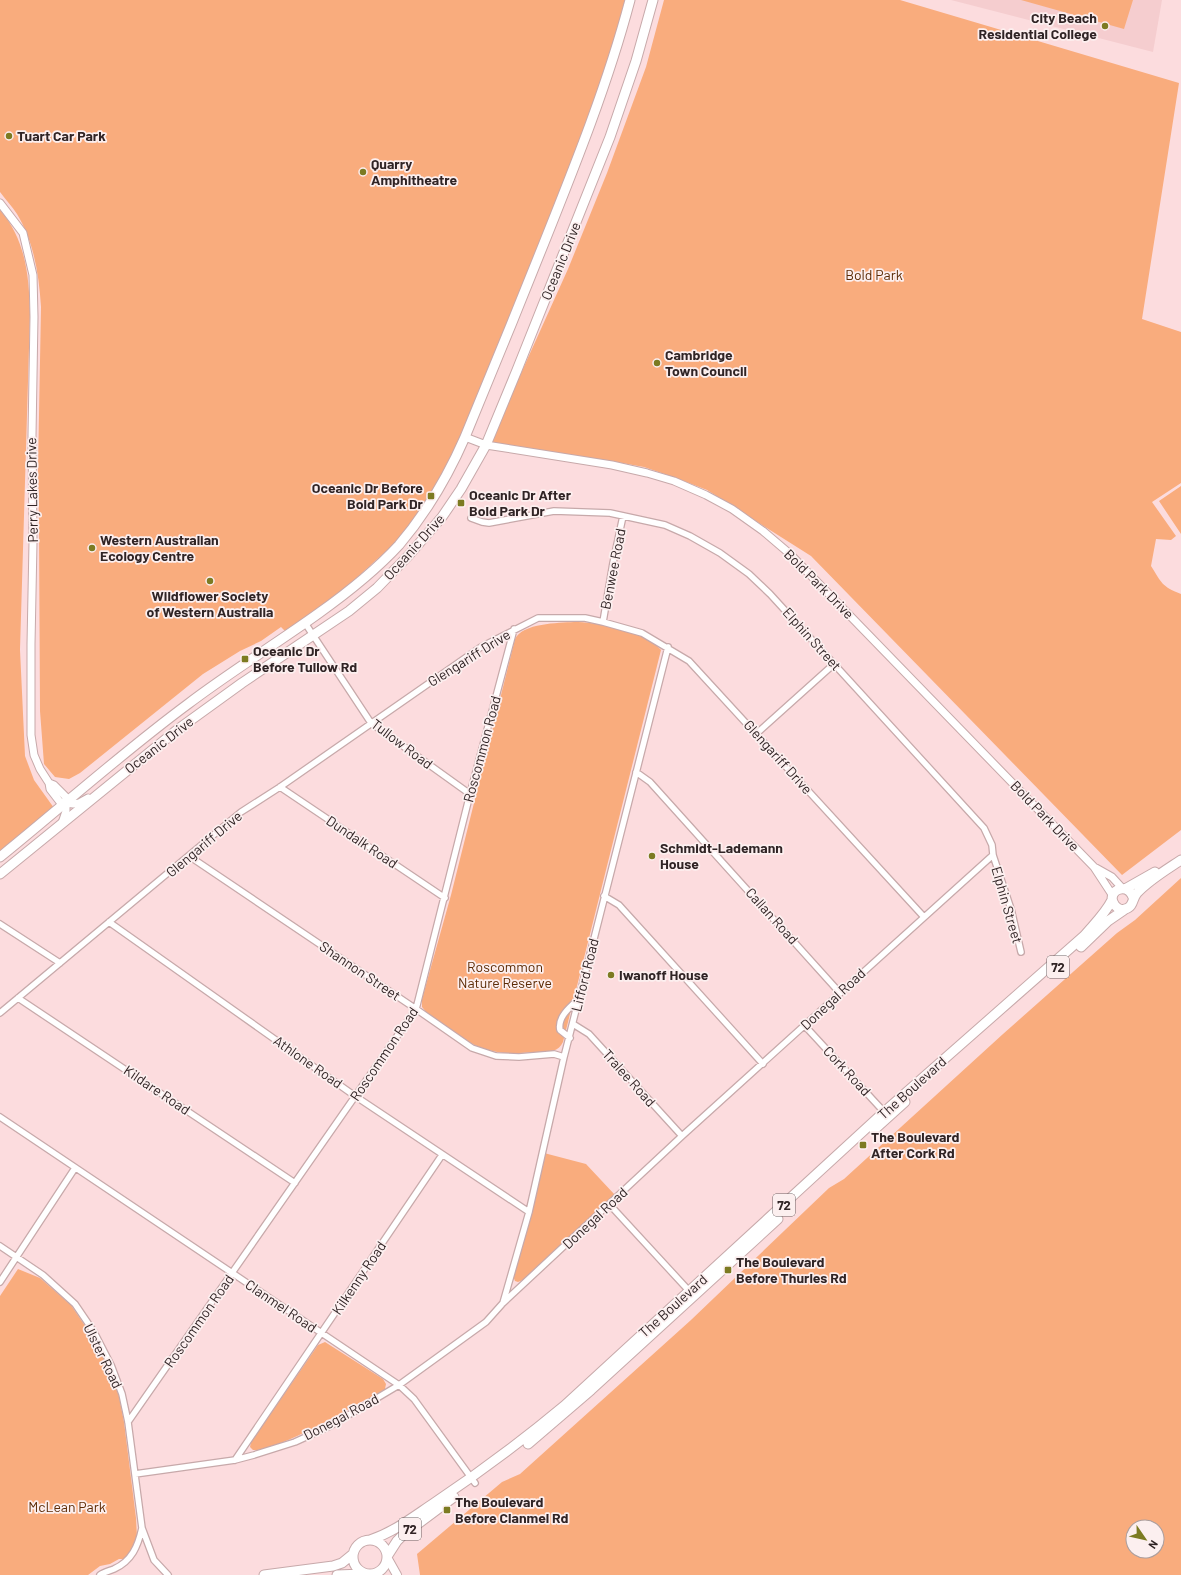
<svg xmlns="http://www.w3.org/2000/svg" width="1181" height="1575" font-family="Barlow,sans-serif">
<rect width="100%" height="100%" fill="#fcdcde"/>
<path fill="#f5cdcf" d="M 951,0 L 1162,0 L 1153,52 Z"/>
<path fill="#f9ac7d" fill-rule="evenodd" d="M 0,0 L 625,0 L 609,59 L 588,121 L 462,436 L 438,484 L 413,521 L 395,543 L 340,593 L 286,632 L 281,627 L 261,641 L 240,651 L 203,674 L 80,773 L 69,779 L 55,777 L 44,764 L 40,711 L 39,527 L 38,469 L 41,307 C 39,275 34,242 17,214 C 12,206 5,199 0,192 Z
M 664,0 L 900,0 L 1179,83 L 1142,319 L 1181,332 L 1181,483 L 1152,502 L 1176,536 L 1171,540 L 1156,539 L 1151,566 C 1162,583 1161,586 1181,594 L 1181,830 L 1122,875 L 811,556 L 707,490 L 676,478 L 644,467 L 611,461 L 489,444 L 568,269 L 607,173 L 646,67 Z
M 1021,0 L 1133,0 L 1124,29 Z
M 0,210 C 26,240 29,276 30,314 L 20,650 L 25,756 L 34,780 L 54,808 L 0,852 Z
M 1181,486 L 1181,534 L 1159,501 Z
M 574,622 C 595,622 631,628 650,640 C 654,642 658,647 661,650 L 563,1042 C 558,1053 547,1052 537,1052 C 518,1053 500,1055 482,1048 C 466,1043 442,1023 427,1013 L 422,1007 L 422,999 L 451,895 L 515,639 C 523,623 558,623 574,622 Z
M 1181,878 L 1181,1575 L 420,1575 L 417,1554 L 502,1482 L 520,1474 L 691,1320 L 829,1188 L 844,1179 L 1003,1034 L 1117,933 L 1135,920 ZM 1133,1527 L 1157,1527 L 1157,1551 L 1133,1551 Z
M 544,1153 L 586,1164 L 615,1195 L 523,1280 L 518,1282 L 515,1281 L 513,1276 Z
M 18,1269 L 40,1278 L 71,1305 L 90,1333 L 108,1366 L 119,1396 L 124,1422 L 136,1518 L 137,1537 L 132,1550 L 125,1559 L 119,1559 L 110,1564 L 100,1566 L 88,1575 L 0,1575 L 0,1296 Z
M 325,1342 L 383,1379 L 386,1384 L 385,1389 C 379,1395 369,1398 361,1402 C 342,1413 272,1453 253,1450 L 250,1447 L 251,1442 L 318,1345 Z"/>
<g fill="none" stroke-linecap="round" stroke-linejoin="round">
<g stroke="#c7a9aa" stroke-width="8">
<path id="minor" d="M 471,518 L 482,522 L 489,523 L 554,511 L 610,513 L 665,525 L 690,536 L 720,553 L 749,574 L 770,594 L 984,828 L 992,845 L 993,855 L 1011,909 L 1021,952
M 603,622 L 613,563 L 623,516
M 305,623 L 371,723 L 470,794
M 756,734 L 834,664
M 636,772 L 650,782 L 840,993
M 280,787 L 445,898
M 189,856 L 416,1009 L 472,1048 L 496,1056 L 519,1057 L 554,1054 L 564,1057
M 604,896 L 619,905 L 763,1064
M 109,922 L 355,1096 L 529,1212
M 0,924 L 60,963
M 18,998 L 295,1183
M 0,1013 L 241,812 L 280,787 L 481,647 L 538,618 L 585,618 L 603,622 L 642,633 L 689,661 L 924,917
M 573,1024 L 589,1034 L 682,1136
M 805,1026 L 886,1114
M 570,1038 L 560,1030 C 557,1017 571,1006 580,998
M 0,1117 L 399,1385 L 414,1399 L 475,1483
M 610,1205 L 691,1293
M 0,1246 L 43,1275 L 75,1304 L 94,1332 L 111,1365 L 122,1394 L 128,1422 L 142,1528 L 154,1560 L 168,1575
M 0,1282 L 75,1168
M 503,1303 L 529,1212 L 564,1057 L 668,647
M 128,1422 L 416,1009 L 470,794 L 514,629
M 235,1460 L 442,1155
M 135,1474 L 235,1460 L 254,1455 L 295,1442 L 330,1426 L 399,1385 L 486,1322 L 503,1303 L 682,1136 L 993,855
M 100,1575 C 104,1572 109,1571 114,1569 C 132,1561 138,1546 142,1528"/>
</g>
<g stroke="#c7a9aa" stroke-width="9">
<path id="tertiary" d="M 0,203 L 23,233 L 33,275 L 34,317 L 32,435 L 33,542 L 31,644 L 31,735 L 34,755 L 40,769 L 49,783 L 50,789 L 60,802 L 73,804 L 79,803 L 88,798
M 465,437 L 486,445 L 612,465 L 647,473 L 674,481 L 706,495 L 732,509 L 763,531 L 790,554 L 1094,867 L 1113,896
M 49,783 L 54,785 L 66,797 L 66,811 L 62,823
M 1096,868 L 1112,877 L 1123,889"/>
</g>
<g stroke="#c7a9aa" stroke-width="10">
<path id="secondary" d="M 388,1559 L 397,1575
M 375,1574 L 376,1575"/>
</g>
<g stroke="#c7a9aa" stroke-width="11">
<path id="primary" d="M 0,857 C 63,806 123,752 188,704 C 230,672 276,644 319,613 C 347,593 375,571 399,545 C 427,512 448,476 465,437 C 492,372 518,308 544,243 C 576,163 608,83 630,0
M 0,874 L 177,730 L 242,683 L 349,611 L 377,588 L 409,555 L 442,517 L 461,489 L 486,445 L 517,370 L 610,137 L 636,61 L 653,0
M 1125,889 L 1155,872
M 1133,897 C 1127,882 1108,890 1113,902 C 1115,907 1120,911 1125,909 C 1134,907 1132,898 1137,893 C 1149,880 1166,870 1181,860
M 1081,947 L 1108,921 L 1124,910
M 874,1130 L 905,1102
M 528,1444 L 591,1390 L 778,1219
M353 1557a17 17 0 1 1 34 0a17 17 0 1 1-34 0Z
M 370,1540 C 394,1532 413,1517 434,1503 C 479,1473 522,1441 564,1406 L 884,1112 L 1084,936 C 1094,924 1105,914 1112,900
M 388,1555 L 397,1541 L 403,1535 L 454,1497
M 264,1575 L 333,1566 L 342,1563 L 353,1554
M 337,1575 L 363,1574"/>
</g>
<use href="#minor" stroke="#fff" stroke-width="5.5"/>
<use href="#tertiary" stroke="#fff" stroke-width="7"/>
<use href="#secondary" stroke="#fff" stroke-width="8"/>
<use href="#primary" stroke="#fff" stroke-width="9"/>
</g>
<g fill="#7c7b22" stroke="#fcefef" stroke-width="1.5">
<circle cx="1105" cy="26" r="4"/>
<circle cx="9" cy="136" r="4"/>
<circle cx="363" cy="172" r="4"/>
<circle cx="657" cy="363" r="4"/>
<rect x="427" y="492" width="8" height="8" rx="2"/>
<rect x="457" y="499" width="8" height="8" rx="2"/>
<circle cx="92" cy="548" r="4"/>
<circle cx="210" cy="581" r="4"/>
<rect x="241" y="655" width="8" height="8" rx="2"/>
<circle cx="652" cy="856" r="4"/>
<circle cx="611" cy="975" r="4"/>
<rect x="859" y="1141" width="8" height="8" rx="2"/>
<rect x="724" y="1266" width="8" height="8" rx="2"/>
<rect x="443" y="1506" width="8" height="8" rx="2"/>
</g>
<g text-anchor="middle" stroke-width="3.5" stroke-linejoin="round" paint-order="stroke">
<g fill="#fcefef" stroke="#6d6162" stroke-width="1">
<rect x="1047" y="956" width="22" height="22" rx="3"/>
<rect x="773" y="1194" width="22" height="22" rx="3"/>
<rect x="399" y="1518" width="22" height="22" rx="3"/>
</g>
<g font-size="13" font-weight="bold" fill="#302425">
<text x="1058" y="972">72</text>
<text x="784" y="1210">72</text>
<text x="410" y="1534">72</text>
</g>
<g font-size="14" font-weight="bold" fill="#302425" stroke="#fcefef" text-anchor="start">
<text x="1097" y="23" text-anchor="end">City Beach<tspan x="1097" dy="16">Residential College</tspan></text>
<text x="17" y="141">Tuart Car Park</text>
<text x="371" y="169">Quarry<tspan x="371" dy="16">Amphitheatre</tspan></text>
<text x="665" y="360">Cambridge<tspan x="665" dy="16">Town Council</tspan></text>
<text x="423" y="493" text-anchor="end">Oceanic Dr Before<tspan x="423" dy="16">Bold Park Dr</tspan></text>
<text x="469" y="500">Oceanic Dr After<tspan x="469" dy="16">Bold Park Dr</tspan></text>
<text x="100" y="545">Western Australian<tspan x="100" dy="16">Ecology Centre</tspan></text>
<text x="210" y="601" text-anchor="middle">Wildflower Society<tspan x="210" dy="16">of Western Australia</tspan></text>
<text x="253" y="656">Oceanic Dr<tspan x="253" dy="16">Before Tullow Rd</tspan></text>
<text x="660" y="853">Schmidt-Lademann<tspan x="660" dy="16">House</tspan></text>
<text x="619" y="980">Iwanoff House</text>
<text x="871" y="1142">The Boulevard<tspan x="871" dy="16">After Cork Rd</tspan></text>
<text x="736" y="1267">The Boulevard<tspan x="736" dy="16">Before Thurles Rd</tspan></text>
<text x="455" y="1507">The Boulevard<tspan x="455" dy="16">Before Clanmel Rd</tspan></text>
</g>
<g font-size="14" fill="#302425" stroke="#fcefef">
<text transform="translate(561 261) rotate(-68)" y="5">Oceanic Drive</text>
<text transform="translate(32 490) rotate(-91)" y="5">Perry Lakes Drive</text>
<text transform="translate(414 547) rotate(-48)" y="5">Oceanic Drive</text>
<text transform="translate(613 569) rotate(-79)" y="5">Benwee Road</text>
<text transform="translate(819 584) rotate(45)" y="5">Bold Park Drive</text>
<text transform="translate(812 639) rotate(48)" y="5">Elphin Street</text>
<text transform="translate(469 658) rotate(-32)" y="5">Glengariff Drive</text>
<text transform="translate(402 744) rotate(37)" y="5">Tullow Road</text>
<text transform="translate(159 745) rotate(-38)" y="5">Oceanic Drive</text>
<text transform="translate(482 749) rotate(-75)" y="5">Roscommon Road</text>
<text transform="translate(778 757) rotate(48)" y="5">Glengariff Drive</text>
<text transform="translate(1045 816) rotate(46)" y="5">Bold Park Drive</text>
<text transform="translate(362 842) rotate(34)" y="5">Dundalk Road</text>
<text transform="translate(204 844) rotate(-40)" y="5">Glengariff Drive</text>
<text transform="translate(1007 905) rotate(74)" y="5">Elphin Street</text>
<text transform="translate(772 916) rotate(48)" y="5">Callan Road</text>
<text transform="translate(360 971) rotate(34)" y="5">Shannon Street</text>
<text transform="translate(585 975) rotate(-76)" y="5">Lifford Road</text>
<text transform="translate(833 999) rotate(-43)" y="5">Donegal Road</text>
<text transform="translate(384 1054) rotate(-56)" y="5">Roscommon Road</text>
<text transform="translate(308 1062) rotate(35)" y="5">Athlone Road</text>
<text transform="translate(847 1071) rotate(47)" y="5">Cork Road</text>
<text transform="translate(629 1078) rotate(48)" y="5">Tralee Road</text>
<text transform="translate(912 1088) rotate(-42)" y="5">The Boulevard</text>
<text transform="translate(157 1090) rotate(34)" y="5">Kildare Road</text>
<text transform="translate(595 1218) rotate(-43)" y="5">Donegal Road</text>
<text transform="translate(359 1278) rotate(-56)" y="5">Kilkenny Road</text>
<text transform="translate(281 1306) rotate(34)" y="5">Clanmel Road</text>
<text transform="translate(673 1306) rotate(-42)" y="5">The Boulevard</text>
<text transform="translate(199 1321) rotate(-55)" y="5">Roscommon Road</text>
<text transform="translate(103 1356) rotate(64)" y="5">Ulster Road</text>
<text transform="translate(341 1417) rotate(-28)" y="5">Donegal Road</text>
</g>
<g font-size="14" fill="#5c2b05" stroke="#fcefef">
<text x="874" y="280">Bold Park</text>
<text x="505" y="972">Roscommon<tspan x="505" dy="16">Nature Reserve</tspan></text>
<text x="67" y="1512">McLean Park</text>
</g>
</g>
<g transform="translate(1145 1539) rotate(124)"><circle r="19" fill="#fcefef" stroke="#aa9e9e"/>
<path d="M0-3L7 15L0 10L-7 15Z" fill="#7c7b22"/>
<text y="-6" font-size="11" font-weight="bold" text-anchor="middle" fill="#302425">N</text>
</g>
</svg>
